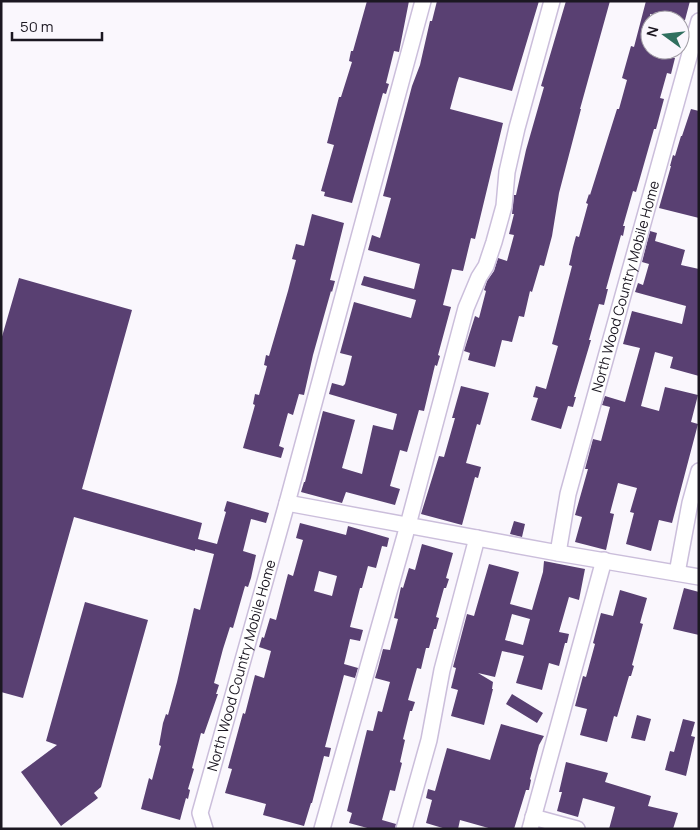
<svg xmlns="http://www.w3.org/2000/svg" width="700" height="830" font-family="Manrope,sans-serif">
<rect width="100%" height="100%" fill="#faf7fd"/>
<path fill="#594072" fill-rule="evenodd" d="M 367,1 L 409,1 L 399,52 L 394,51 L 386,83 L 389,84 L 386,94 L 383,93 L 352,203 L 324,196 L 325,192 L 321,191 L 334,145 L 327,143 L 339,97 L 341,97 L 352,62 L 349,61 L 351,51 L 353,51 Z
M 437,1 L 539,1 L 512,91 L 459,77 L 457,83 L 450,109 L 503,123 L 475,239 L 471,238 L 463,271 L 452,269 L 443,305 L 451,307 L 438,355 L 440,356 L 437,366 L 435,365 L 424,411 L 419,410 L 407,452 L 400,450 L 390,486 L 400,489 L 395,505 L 346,492 L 342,503 L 301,492 L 304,482 L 305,482 L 323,411 L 355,420 L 342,468 L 362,474 L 373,425 L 393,430 L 397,414 L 329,394 L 332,383 L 343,386 L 345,384 L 352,356 L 340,353 L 354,302 L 411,318 L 416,300 L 361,285 L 364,276 L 414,289 L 420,264 L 368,250 L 372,235 L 380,238 L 391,198 L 383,196 L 412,86 L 420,65 L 430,21 L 432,21 Z
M 566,1 L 610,1 L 580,109 L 581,109 L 559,193 L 552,236 L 544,266 L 540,265 L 532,292 L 530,291 L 524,317 L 519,316 L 512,342 L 502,340 L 495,367 L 468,360 L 470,353 L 464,351 L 475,316 L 479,318 L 486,291 L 484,290 L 487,281 L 494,271 L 498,258 L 507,261 L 514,235 L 509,234 L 514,214 L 512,214 L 514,195 L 516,195 L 526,150 L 544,87 L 541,86 Z
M 646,1 L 690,1 L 685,20 L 671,20 L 650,14 L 650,51 L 675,58 L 671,74 L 667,73 L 660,98 L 664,99 L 656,129 L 654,129 L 636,192 L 633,191 L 623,226 L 625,226 L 623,236 L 621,235 L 606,289 L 608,289 L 604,305 L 599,304 L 589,340 L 591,340 L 574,397 L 576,397 L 573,407 L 568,406 L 561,429 L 531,420 L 538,398 L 533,397 L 536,386 L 546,389 L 558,346 L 552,344 L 572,266 L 569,265 L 573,247 L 576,236 L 579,237 L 588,204 L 586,203 L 589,194 L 590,195 L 617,109 L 619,109 L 627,80 L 622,78 L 631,46 L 634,47 Z
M 691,109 L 699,111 L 699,218 L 659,208 L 671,166 L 670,166 L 673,155 L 675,156 L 681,136 L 682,136 Z
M 312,214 L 344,223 L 330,280 L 335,281 L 332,292 L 331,291 L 313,355 L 304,395 L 299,394 L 293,415 L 288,413 L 279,446 L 284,448 L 281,458 L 243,448 L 255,405 L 253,404 L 255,394 L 259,395 L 267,366 L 264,365 L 266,355 L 269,356 L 288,291 L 296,260 L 292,259 L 296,244 L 304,246 Z
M 650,231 L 657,233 L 655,241 L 685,250 L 681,265 L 699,269 L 699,376 L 670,368 L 673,357 L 655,352 L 641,406 L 659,411 L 665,387 L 698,395 L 691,422 L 698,424 L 672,523 L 659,520 L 651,551 L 626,544 L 634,513 L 630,512 L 637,488 L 618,483 L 610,513 L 614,514 L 606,550 L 575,542 L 582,517 L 575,515 L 588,469 L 585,469 L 593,439 L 601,441 L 610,407 L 602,405 L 605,396 L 625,402 L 640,348 L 623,344 L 632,311 L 682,324 L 686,306 L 635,292 L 638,283 L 643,285 L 649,264 L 642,262 Z
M 19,278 L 132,310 L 82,489 L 202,523 L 198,539 L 217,544 L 226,512 L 224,511 L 227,501 L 269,513 L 266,523 L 251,519 L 243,551 L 256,555 L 251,578 L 248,587 L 245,586 L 233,628 L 230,627 L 223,649 L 214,683 L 219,685 L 216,694 L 218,694 L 204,734 L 201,733 L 192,768 L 194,769 L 188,789 L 190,790 L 188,799 L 186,798 L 180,820 L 141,809 L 149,778 L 152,780 L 161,746 L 159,745 L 163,723 L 166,714 L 168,715 L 177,682 L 194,608 L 200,610 L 214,554 L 195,549 L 195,551 L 74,517 L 23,698 L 1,692 L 1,340 Z
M 461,386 L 489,393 L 480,425 L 477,424 L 466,463 L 481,467 L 478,478 L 475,477 L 462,525 L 421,514 L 439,456 L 444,457 L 455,418 L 452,418 Z
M 514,521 L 525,524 L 522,537 L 510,534 Z
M 300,523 L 346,535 L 348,526 L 389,538 L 387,547 L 382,546 L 376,568 L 368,566 L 362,588 L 360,588 L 350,627 L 363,630 L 360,641 L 350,639 L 344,664 L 358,668 L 355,678 L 344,675 L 325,747 L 331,748 L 329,757 L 324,756 L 312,803 L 311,803 L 304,826 L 263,815 L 266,804 L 225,793 L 232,769 L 228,768 L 243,713 L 245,714 L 255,675 L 264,678 L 271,651 L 259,647 L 262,637 L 264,638 L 270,618 L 276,620 L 288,574 L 293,576 L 303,540 L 296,538 ZM 319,571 L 337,576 L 332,596 L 314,591 Z
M 422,544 L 453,553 L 446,578 L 449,579 L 446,588 L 444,588 L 436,617 L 439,618 L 436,629 L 434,629 L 429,648 L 426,648 L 421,669 L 417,668 L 408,700 L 415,702 L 412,711 L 410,711 L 403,739 L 405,740 L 400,762 L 402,763 L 395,791 L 390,790 L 382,820 L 396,824 L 395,829 L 371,829 L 349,823 L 352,813 L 347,811 L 367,730 L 373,731 L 378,711 L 382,712 L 390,682 L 375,678 L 378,668 L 383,649 L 390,650 L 398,619 L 394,618 L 401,587 L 403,588 L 409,568 L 415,570 Z
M 544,561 L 585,569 L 579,600 L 569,597 L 559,632 L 569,634 L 567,643 L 565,643 L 559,666 L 549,663 L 542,690 L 516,683 L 524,656 L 502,651 L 495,677 L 478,673 L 493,682 L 492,689 L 493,689 L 484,725 L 451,716 L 458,690 L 451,688 L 456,668 L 453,667 L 467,614 L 474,616 L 489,564 L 519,572 L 510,604 L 532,610 L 543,572 ZM 512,614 L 530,619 L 523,645 L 505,640 Z
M 684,588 L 699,592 L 699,635 L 673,629 Z
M 620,590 L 647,598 L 640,623 L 643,624 L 632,665 L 634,666 L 631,676 L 629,676 L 617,717 L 614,716 L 607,742 L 580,735 L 587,709 L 575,706 L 583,676 L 586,677 L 595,644 L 593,643 L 601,613 L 613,616 Z
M 85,602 L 148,620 L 101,787 L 94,793 L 98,798 L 61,826 L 21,772 L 57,745 L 46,741 Z
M 512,694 L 543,713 L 537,723 L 506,704 Z
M 637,715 L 651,719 L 645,741 L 631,738 Z
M 683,719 L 695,722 L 691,736 L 695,737 L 686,776 L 665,770 L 670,751 L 674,752 Z
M 501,724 L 544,736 L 539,745 L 530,779 L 531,780 L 529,790 L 526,790 L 514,829 L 492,829 L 460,820 L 458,829 L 446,829 L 426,823 L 432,800 L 426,798 L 428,789 L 435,791 L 447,748 L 490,760 Z
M 566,762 L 608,773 L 605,782 L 651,796 L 648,806 L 678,813 L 673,829 L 609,829 L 615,807 L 583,798 L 578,817 L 557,811 L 562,792 L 559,792 Z"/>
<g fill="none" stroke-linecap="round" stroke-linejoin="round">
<g stroke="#cbbedb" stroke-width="18">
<g id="minor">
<path d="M 287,503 L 558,553 L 699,577"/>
<path id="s1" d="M 558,553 L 568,494 L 699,21"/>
<path d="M 677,573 L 690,503 L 699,471"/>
<path d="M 533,817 L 577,829"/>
<path id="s2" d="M 205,829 L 200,813 L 287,503 L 423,1"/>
<path d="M 322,829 L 408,525 L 466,308 L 479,277 L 486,266 L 494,242 L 504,206 L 507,172 L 517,128 L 552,1"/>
<path d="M 404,829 L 429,740 L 442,670 L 477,538"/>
<path d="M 530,829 L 604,560"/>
</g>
</g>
<use href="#minor" stroke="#fff" stroke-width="15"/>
</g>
<g text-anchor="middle" stroke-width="5" stroke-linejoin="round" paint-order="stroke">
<g font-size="14" fill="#1b1721" stroke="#faf7fd">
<text dy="5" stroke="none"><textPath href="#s1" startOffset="275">North Wood Country Mobile Home</textPath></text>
<text dy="5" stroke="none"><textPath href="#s2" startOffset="170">North Wood Country Mobile Home</textPath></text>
</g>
</g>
<rect width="700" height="830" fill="none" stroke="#1b1721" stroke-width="5"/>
<g transform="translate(665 35) rotate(285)"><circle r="24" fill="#faf7fd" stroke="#a19da5"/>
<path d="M0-4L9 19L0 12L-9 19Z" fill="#30705f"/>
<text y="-8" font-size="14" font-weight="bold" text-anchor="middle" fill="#1b1721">N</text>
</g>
<path d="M12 32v8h90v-8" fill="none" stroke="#1b1721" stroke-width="2.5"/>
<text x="20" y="32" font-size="15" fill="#1b1721" stroke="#faf7fd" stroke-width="4" paint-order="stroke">50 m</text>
</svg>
